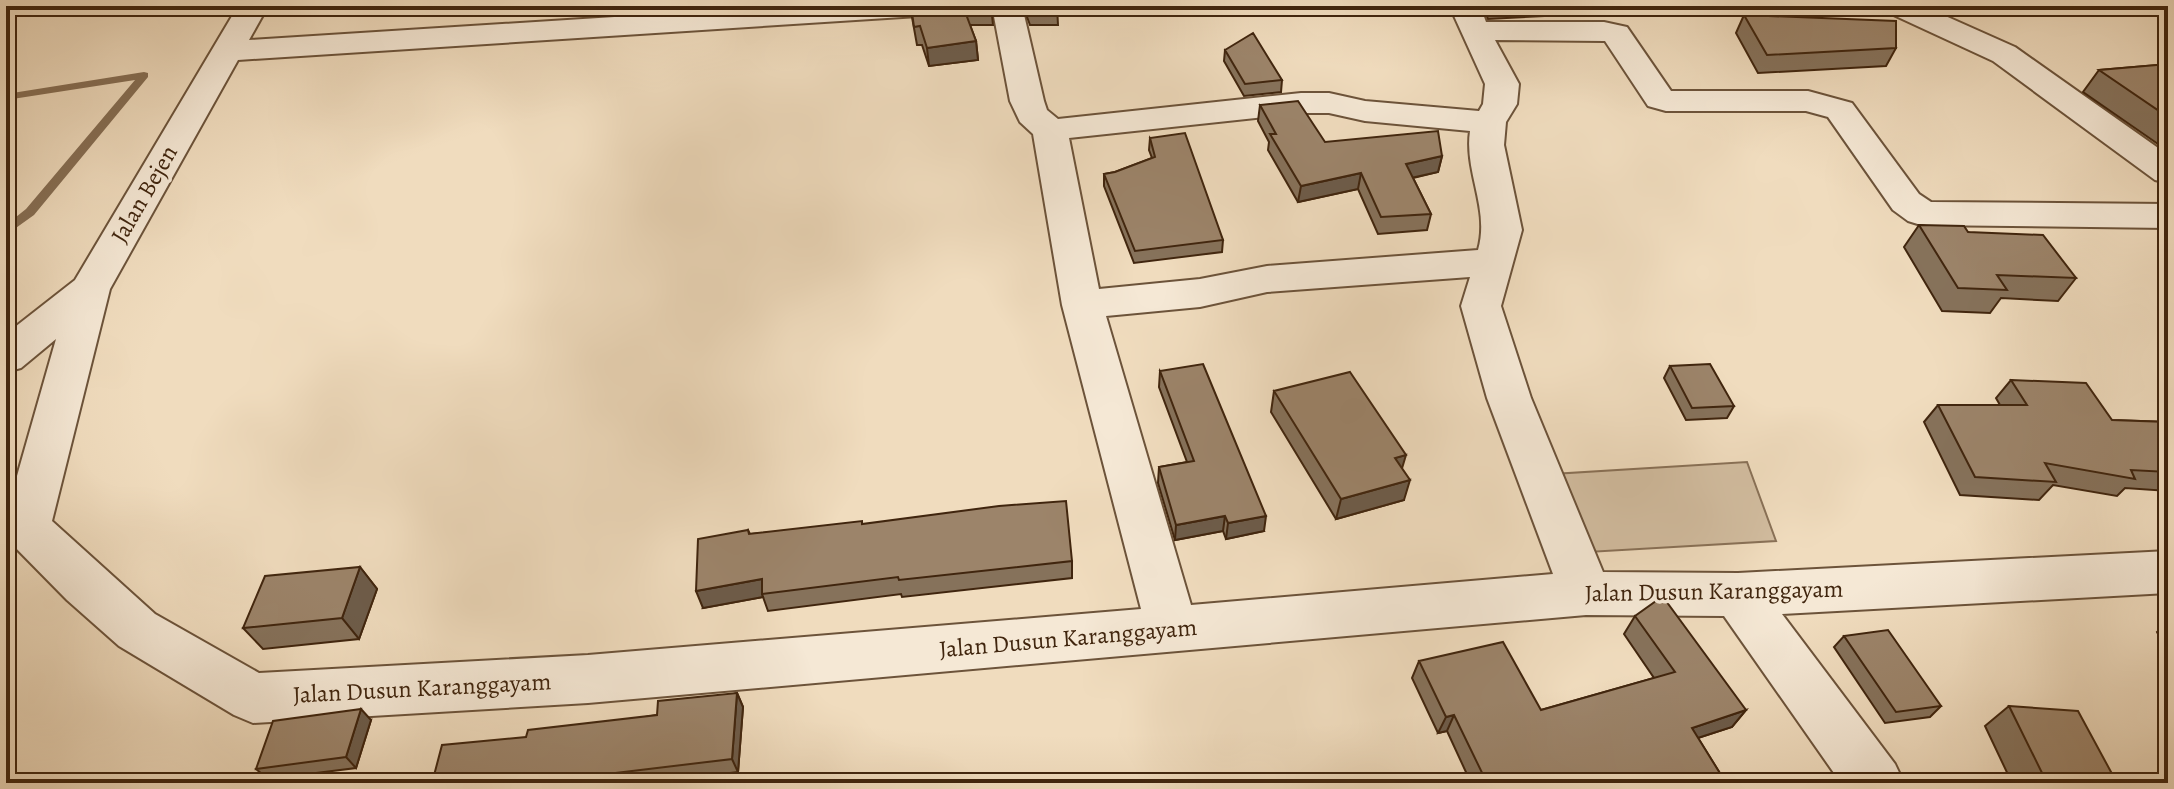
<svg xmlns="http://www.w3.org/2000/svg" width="2174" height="789" font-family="Alegreya,serif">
<rect width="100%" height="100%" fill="#f0dcbe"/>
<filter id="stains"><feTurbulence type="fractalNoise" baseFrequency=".0025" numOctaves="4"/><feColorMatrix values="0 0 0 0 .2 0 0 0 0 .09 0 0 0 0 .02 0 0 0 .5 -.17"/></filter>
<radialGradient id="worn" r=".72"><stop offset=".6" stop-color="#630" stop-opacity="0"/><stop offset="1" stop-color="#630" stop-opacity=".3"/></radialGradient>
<path fill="#d2bda0" stroke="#897157" stroke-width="2" d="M 1747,462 L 1776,541 L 1588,552 L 1553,474 Z"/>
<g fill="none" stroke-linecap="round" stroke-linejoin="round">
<path fill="#866e54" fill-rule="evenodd" d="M 144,72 L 148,73 L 148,77 L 34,215 L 6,235 L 6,225 L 26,209 L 135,80 L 6,100 L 6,94 Z"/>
<g stroke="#6c533a" stroke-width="4">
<path id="minor" d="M 238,6 L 268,6 L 249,40 L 788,6 L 949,6 L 945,12 L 934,15 L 238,60 L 110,289 L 52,521 L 155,614 L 259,673 L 588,655 L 1141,609 L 1062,305 L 1033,134 L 1020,122 L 1010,101 L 992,6 L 1022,6 L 1044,101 L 1047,110 L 1058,119 L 1301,93 L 1329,93 L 1365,101 L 1479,111 L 1483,104 L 1485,84 L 1450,7 L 1480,6 L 1486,22 L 1604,22 L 1627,27 L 1671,91 L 1808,91 L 1852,103 L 1919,194 L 1931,202 L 2168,204 L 2168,228 L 1921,225 L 1908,221 L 1893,210 L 1828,117 L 1806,111 L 1666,111 L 1648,106 L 1605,41 L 1495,40 L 1519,84 L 1517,104 L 1506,122 L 1504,145 L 1522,230 L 1501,306 L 1531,398 L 1603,572 L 1738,573 L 2168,551 L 2168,593 L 1782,614 L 1895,764 L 1904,783 L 1841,783 L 1724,616 L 1586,615 L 588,703 L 253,723 L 234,715 L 119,646 L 67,600 L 6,538 L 6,488 L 13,490 L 56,339 L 21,368 L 6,372 L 6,334 L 75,280 ZM 1301,113 L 1329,113 L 1365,121 L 1470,131 C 1464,172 1490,209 1478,250 L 1267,266 L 1200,279 L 1099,289 L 1069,138 ZM 1470,277 L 1461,306 L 1487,398 L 1553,574 L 1191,605 L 1106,316 L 1200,307 L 1267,292 Z
M 1883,6 L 1923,6 L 2015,47 L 2168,155 L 2168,183 L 2155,180 L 1993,61 L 1887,12 Z"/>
</g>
<use href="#minor" fill="#f5e8d5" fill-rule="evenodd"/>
</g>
<path fill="#86725b" stroke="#40250e" stroke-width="2" d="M 910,6 L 991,6 L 993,25 L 970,25 L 976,41 L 978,60 L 929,66 L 922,45 L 917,45 Z
M 1023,6 L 1057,6 L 1058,25 L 1030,25 Z
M 1483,6 L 1548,6 L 1544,16 L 1488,19 Z
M 1744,15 L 1896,48 L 1886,66 L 1758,73 L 1736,33 Z
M 1225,50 L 1282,80 L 1281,92 L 1244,96 L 1224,61 Z
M 2168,64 L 2168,144 L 2158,144 L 2083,92 L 2099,70 Z
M 1260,105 L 1325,142 L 1442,156 L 1438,172 L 1413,178 L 1431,214 L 1427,230 L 1378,234 L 1358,189 L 1298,202 L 1268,150 L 1269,142 L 1258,121 Z
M 1150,138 L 1223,240 L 1222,252 L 1134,263 L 1104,186 L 1104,174 L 1115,172 L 1152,158 L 1149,150 Z
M 1919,225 L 1968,232 L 2076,278 L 2058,301 L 2001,298 L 1990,313 L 1942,311 L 1904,247 Z
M 1670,366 L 1734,406 L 1727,418 L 1686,420 L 1664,378 Z
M 1160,371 L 1264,531 L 1226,539 L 1223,531 L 1175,540 L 1158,483 L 1159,467 L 1187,462 L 1159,387 Z
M 2011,380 L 2112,420 L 2168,422 L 2168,491 L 2125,488 L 2117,496 L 2053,485 L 2039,500 L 1960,495 L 1924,422 L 1938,405 L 2000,405 L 1996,398 Z
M 1274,391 L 1402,468 L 1404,500 L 1336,519 L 1271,412 Z
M 863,524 L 1072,561 L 1072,578 L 902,597 L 901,594 L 768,611 L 763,597 L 703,608 L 748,530 L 750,534 Z
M 360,567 L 377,589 L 359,639 L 263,649 L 243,628 Z
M 1635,616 L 1746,710 L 1732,727 L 1698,738 L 1726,783 L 1471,783 L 1447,731 L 1438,733 L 1412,678 L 1419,661 L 1541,710 L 1654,678 L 1624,634 Z
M 2168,623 L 2168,653 L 2157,632 Z
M 1844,636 L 1941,706 L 1930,717 L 1885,723 L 1834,647 Z
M 737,693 L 743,707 L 738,772 L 651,783 L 432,783 L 526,737 L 657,715 Z
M 2009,706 L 2117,783 L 2012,783 L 1985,726 Z
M 371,720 L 356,768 L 268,779 L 256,769 Z"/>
<path fill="#6d5c4a" stroke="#40250e" stroke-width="2" d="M 976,41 L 978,60 L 929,66 L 927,48 Z
M 1442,156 L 1438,172 L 1402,180 L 1406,164 Z
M 1361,173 L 1358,189 L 1298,202 L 1301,186 Z
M 1406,455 L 1400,475 L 1395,458 Z
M 1410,480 L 1404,500 L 1336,519 L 1341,499 Z
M 1225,516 L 1223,531 L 1175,540 L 1176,525 Z
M 1266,516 L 1264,531 L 1226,539 L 1228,523 Z
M 360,567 L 377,589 L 359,639 L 342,618 Z
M 762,579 L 762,594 L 763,597 L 703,608 L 696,591 Z
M 737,693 L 743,707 L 738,772 L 732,759 Z
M 361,709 L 371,720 L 356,768 L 346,757 Z
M 1746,710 L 1732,727 L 1679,744 L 1692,728 Z
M 1454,715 L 1447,731 L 1438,733 L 1446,717 Z"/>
<path fill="#9c846a" stroke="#40250e" stroke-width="2" d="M 911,6 L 991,6 L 991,7 L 963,6 L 976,41 L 927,48 L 920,26 L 914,27 Z
M 1028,6 L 1057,6 L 1058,7 L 1029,7 Z
M 1744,15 L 1896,21 L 1896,48 L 1767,55 Z
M 1253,33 L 1282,80 L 1245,84 L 1225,50 Z
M 2168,64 L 2168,117 L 2099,70 Z
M 1298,101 L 1325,142 L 1438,131 L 1442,156 L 1406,164 L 1431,214 L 1381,217 L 1361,173 L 1301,186 L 1270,134 L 1276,134 L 1260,105 Z
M 1185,133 L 1223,240 L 1135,251 L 1104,174 L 1115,172 L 1155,157 L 1150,138 Z
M 1919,225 L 1964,226 L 1968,232 L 2043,235 L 2076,278 L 1997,275 L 2007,290 L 1958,288 Z
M 1203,364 L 1266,516 L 1228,523 L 1225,516 L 1176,525 L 1159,467 L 1194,461 L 1160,371 Z
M 1710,364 L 1734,406 L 1692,408 L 1670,366 Z
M 1350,372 L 1406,455 L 1395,458 L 1410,480 L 1341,499 L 1274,391 Z
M 2011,380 L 2086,383 L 2112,420 L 2168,422 L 2168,472 L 2131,470 L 2135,479 L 2045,463 L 2056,482 L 1975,477 L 1938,405 L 2027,405 Z
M 1066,501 L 1072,561 L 899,580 L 898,577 L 762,594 L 762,579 L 696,591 L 698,539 L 748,530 L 749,534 L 862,521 L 862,524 L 999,506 Z
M 360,567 L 342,618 L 243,628 L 265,576 Z
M 1656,601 L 1666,601 L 1746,710 L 1692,728 L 1726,783 L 1487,783 L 1454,715 L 1446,717 L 1419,661 L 1503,642 L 1541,710 L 1675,672 L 1635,616 Z
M 1888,630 L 1941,706 L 1896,712 L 1844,636 Z
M 737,693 L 732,759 L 532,783 L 518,783 L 519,776 L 453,783 L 432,783 L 442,745 L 526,737 L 528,730 L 657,715 L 658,701 Z
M 2009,706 L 2078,711 L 2117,783 L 2047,783 Z
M 361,709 L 346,757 L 256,769 L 273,721 Z"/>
<g text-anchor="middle" stroke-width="7" stroke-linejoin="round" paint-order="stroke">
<g font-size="24" fill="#40250e" stroke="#f5e8d5">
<text transform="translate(144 194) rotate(-60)" y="8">Jalan Bejen</text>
<text transform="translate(1714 591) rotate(-1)" y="8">Jalan Dusun Karanggayam</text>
<text transform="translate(1068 638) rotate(-5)" y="8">Jalan Dusun Karanggayam</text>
<text transform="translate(422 688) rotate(-3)" y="8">Jalan Dusun Karanggayam</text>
</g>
</g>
<rect width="2174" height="789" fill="none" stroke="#f0dcbe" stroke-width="32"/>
<rect x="8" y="8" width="2158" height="773" fill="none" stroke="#40250e" stroke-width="4"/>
<rect x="16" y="16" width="2142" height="757" fill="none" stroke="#40250e" stroke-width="2"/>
<rect width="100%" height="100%" filter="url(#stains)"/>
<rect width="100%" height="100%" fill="url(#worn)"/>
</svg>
